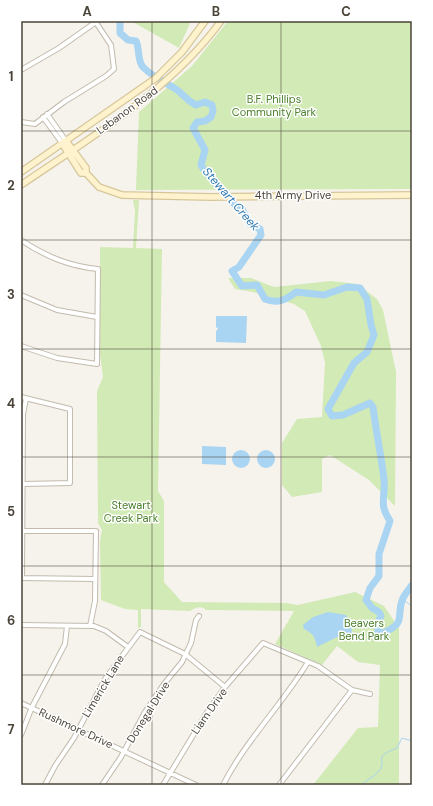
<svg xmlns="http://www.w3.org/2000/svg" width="433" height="806" font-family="'DM Sans',sans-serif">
<rect width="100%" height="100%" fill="#f6f3ec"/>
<path fill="#d2eab5" d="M 131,21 L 191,21 L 179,48 Z
M 228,21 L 412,21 L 412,189 L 136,190 L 139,112 L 192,66 Z
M 133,200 L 139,200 L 136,248 L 162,249 L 158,491 L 164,501 L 164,582 L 182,602 L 286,603 L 298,605 L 355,592 L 384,606 L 399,628 L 399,785 L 313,785 L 358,728 L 378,727 L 380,665 L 358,662 L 337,646 L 322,665 L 275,644 L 294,611 L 206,610 C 201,605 195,608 190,611 L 141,609 L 141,627 L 138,628 L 138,610 L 125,609 L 101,600 L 100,541 L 102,530 L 98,523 L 97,391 L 103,377 L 100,354 L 100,247 L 133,248 L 135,211 Z
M 228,278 L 251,278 L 274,287 L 331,281 L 357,284 L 377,299 L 383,310 L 396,372 L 395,506 L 369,480 L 330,455 L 322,459 L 322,492 L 292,497 L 282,485 L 282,443 L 297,419 L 322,417 L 325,363 L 321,346 L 305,311 L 294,304 L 253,292 L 235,289 Z"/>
<path fill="#a9d4f2" d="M 216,316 L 247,316 L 246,343 L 216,342 L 216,331 L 218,329 L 216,327 Z
M 202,446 L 226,447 L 226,465 L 202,464 Z
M232 459a9 9 0 1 1 18 0a9 9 0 1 1-18 0Z
M257 459a9 9 0 1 1 18 0a9 9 0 1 1-18 0Z
M 328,612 L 346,615 L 351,624 L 352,634 L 349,637 L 337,637 L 317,647 C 315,637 314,634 304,629 L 303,625 L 313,617 Z"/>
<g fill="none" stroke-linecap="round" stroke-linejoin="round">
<path stroke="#a9d4f2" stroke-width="1" d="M 402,599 L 412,606
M 362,785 C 366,779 375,777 379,771 C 388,759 371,758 397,748 L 402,738 L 412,741"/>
<path stroke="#a9d4f2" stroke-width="7" d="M 120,21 L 120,33 L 128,40 L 136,41 C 140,49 137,61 143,67 C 152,77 166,82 177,90 C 184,95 186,100 196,105 L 205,102 L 212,105 L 213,111 L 211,117 L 205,121 L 197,122 L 193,128 L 205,150 L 201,165 L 206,173 L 236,206 L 242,209 L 250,224 L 260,229 L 261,235 L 239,267 L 232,271 L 242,286 L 257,285 L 265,299 C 277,304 286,300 296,292 L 324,295 L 347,287 L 360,288 L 367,299 L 371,325 L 374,335 L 367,352 L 354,363 L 328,409 L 332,416 L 343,415 L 370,403 L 373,407 C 376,431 381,455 384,479 C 386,497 378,503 390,521 L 379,554 L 379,576 L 370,588 L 366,600 L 372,608 L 379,612 L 381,616 L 377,624 L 378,631 L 383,633 C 408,622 395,617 403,598 C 405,594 409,589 412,585"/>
<g stroke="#c2bbae" stroke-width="6">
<path id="street" d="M 21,70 L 59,48 L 96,22
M 47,114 L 66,141
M 43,117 L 62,143
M 21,122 L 35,124 L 64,102 L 106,76 L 114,69 L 111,45 L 95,21
M 21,240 C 45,256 68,266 98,269 L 97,364 L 57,358 L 21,346
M 21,295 L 57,310 L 97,317
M 21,397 L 70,409 L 70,483 L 23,484
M 23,531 L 96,531 L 95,601 L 90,626
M 21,578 L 95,579
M 22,578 L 23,414 L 26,399
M 21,625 L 94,626 L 106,631 L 128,647
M 21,703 L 196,785
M 21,735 L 32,707 L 65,644 L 67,626
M 45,785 L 55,766 L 74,738 L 105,679 L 140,632 L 185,654 L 225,687
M 102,785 L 121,757 L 145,712 L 164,684 L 182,662 L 191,643 L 196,620 L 199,616
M 163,785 L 206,714 L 225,687 L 263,643 L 318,666 L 352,690 L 370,694
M 223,785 C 246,740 282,705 308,662
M 279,785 L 352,690"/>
</g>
<g stroke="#d6c79b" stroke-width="8">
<path id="secondary" d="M 66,141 L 86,168 L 86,173 L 99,187 L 122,195 L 211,197 L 412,195
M 62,143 L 81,173 L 86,173
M 21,172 L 156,78 L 182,52 L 205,21
M 21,185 C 91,137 170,91 221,21"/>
</g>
<use href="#street" stroke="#fff" stroke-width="4"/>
<use href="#secondary" stroke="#fff3cd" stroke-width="5.5"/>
</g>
<path fill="none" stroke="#4b4439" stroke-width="1" stroke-opacity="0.55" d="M 152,21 L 152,785M 281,21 L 281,785M 21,131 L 412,131M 21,240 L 412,240M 21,349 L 412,349M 21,457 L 412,457M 21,566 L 412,566M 21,675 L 412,675"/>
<g text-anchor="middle" stroke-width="3" stroke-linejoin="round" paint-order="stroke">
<g font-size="11" fill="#4a7f2a" stroke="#fff">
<text x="274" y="103">B.F. Phillips<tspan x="274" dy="13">Community Park</tspan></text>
<text x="131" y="509">Stewart<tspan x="131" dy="13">Creek Park</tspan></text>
<text x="364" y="627">Beavers<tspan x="364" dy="13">Bend Park</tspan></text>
</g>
<g font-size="11" fill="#4b4439" stroke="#fff">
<text transform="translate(127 110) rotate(-36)" y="4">Lebanon Road</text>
<text x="293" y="199">4th Army Drive</text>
<text transform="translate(103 686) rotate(-59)" y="4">Limerick Lane</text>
<text transform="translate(209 711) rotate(-55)" y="4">Liam Drive</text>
<text transform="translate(148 712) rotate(-58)" y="4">Donegal Drive</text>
<text transform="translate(76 728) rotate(25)" y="4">Rushmore Drive</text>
</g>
<g font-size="12" font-style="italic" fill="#2e7ab2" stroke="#fff">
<text transform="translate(231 199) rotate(49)" y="4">Stewart Creek</text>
</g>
</g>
<rect width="433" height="806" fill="none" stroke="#ffffff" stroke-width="44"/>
<rect x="22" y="22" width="389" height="762" fill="none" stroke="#4b4439" stroke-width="1.5"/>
<g font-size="13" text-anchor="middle" font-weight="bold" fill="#4b4439">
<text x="87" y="16">A</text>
<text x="216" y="16">B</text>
<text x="346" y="16">C</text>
<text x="11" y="81">1</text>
<text x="11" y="190">2</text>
<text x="11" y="299">3</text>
<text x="11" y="408">4</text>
<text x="11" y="516">5</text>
<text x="11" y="625">6</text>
<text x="11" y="734">7</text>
</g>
</svg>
